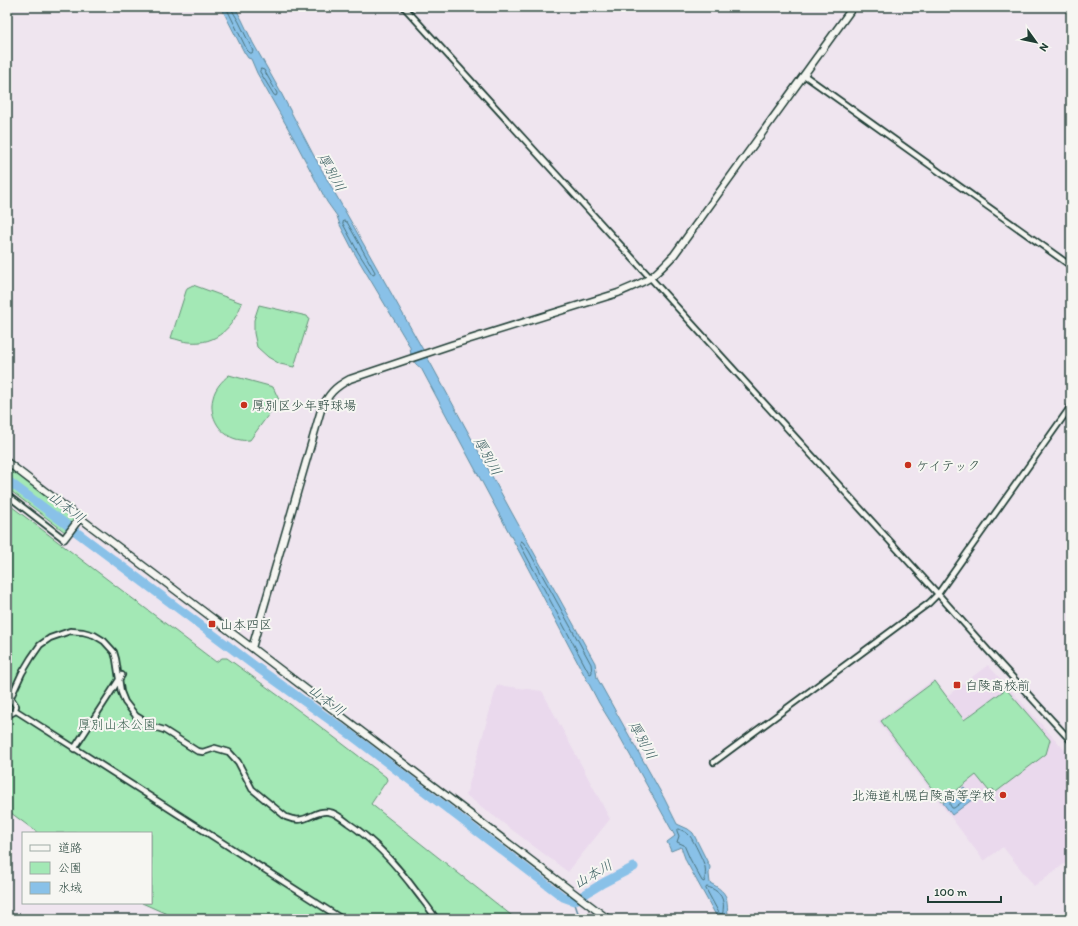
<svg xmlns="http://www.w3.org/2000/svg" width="1078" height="926" font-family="Itim,'Klee One',sans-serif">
<rect width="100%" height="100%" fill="#efe5ef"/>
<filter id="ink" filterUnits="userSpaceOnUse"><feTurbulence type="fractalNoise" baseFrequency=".025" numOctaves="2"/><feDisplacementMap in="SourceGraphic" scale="8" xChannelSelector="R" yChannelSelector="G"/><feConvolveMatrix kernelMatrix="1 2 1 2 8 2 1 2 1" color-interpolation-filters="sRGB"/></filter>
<g filter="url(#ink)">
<path fill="#ead9ed" d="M 988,665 L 1071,757 L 1071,833 L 1070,835 L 1071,836 L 1071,859 L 1034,886 L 1003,847 L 984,861 L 878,721 L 934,679 L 947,696 Z
M 497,685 L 542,691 L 610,819 L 568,872 L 466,795 Z"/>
<path fill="#a3e8b5" stroke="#619274" d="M 193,285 L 242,303 C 233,327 217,345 189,342 C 183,342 177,339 171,338 L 187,288 Z
M 259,305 L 307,316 L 309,319 L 294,367 L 280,364 L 268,357 L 257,347 L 254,333 L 254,320 Z
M 229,375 L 273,387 L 279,400 L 250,440 C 247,440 244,441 241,440 C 221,438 208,416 213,398 C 215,388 222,381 229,375 Z
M 7,464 L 77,516 L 65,532 L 7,488 Z
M 7,503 L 216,662 L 222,658 L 227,658 L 309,718 L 386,777 L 387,780 L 371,804 L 516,919 L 178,919 L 142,903 L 151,903 L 151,833 L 38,833 L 7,810 Z
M 935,681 L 964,720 L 1006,689 L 1050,740 L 1046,754 L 996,792 L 993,789 L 989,791 L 976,775 L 942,802 L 881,721 Z"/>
<path fill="#89c1e8" stroke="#5f8ca0" d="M 221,7 L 235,7 L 242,20 L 253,43 L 280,91 L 314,156 L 431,364 L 512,513 L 595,663 L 597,678 L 664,798 L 677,824 L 688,829 L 693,833 L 710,867 L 709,874 L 710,883 C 718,887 727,893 727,902 C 728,908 727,913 729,919 L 718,919 L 686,861 L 681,847 L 671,851 L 667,842 L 675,836 L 620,737 L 599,703 L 520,553 L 421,368 C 416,365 412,360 411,355 C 410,351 411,349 409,345 L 355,254 L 340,225 L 337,216 L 327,202 L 293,137 L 257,73 L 251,59 L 248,58 L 244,52 Z
M 964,787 L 973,799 L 952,815 L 943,803 Z"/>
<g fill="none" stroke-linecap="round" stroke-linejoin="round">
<path stroke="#49727c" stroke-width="1" d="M 226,7 L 247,50 L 250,53 L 252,53 L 253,51 L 239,22 L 232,10 L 231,7
M 261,69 L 264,70 L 277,93 L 277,94 L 276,96 L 274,95 L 260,72 Z
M 344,221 L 347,222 L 375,272 L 374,275 L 372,274 L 358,252 L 343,224 Z
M 521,541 L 523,542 L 529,551 L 591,664 L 592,672 L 591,674 L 589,673 L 520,544 Z
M 962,794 C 964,793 967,797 966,799 L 954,808 L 952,808 L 950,805 L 950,803 Z
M 679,829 C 683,831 687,832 690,836 C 693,840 704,862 705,867 C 706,871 705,876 705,880 L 704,882 L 702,881 L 690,859 L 684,845 L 677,842 L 679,836 L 677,831 Z
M 707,887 C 714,888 722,894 723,902 C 724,905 723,909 723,912 L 722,914 L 719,913 L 706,889 Z"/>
<path stroke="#5f8ca0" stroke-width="1.5" d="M 574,901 L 578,913 L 586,916 L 590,919"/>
<path stroke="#89c1e8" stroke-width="9" d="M 7,480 L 255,666 L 351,735 L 563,897 L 574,901 L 603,883 L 634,867"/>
<g stroke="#1f3d34" stroke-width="8">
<path id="street" d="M 404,7 L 938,594 L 992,655 L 1071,741
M 804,75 L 1071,266
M 7,495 L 64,539
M 7,699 L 12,700 L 16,706 L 14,712 L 10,714 L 7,714
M 10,699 L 22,673 L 31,658 L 40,645 L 50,638 L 70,631 L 83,632 L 94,635 L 104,641 L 114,652 L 116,659 L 121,692 L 125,702 L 136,716 L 154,727 L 164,730 L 197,751 L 203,752 L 215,748 L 229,752 L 238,762 L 252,789 L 286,817 C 307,826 313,809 329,812 C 336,813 343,819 348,823 C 376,841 398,867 418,894 C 424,902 431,910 436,919
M 15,710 L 342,919
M 74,749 L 122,675
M 714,762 L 929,603 L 938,594 L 1071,406"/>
</g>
<g stroke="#1f3d34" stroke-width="9">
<path id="secondary" d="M 7,462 L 80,518 L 252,648 L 608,919
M 64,539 L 80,518
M 252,648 L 321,410 C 328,394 335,387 350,379 L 451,345 L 618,293 C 629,288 640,284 650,278 C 659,271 666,263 674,255 L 853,7"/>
</g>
<use href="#street" stroke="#f6f6f2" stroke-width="4.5"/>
<use href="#secondary" stroke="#f6f6f2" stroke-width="6"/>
</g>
</g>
<g fill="#c8321e" stroke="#f6f6f2" stroke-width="1.5">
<circle cx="244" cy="405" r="4"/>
<circle cx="908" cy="465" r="4"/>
<rect x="208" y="620" width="8" height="8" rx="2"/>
<rect x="953" y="681" width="8" height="8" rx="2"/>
<circle cx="1003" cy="795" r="4"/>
</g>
<g text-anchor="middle" stroke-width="4" stroke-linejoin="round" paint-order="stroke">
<g font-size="13" fill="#1f3d34" stroke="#f6f6f2" text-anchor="start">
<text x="252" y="410">厚別区少年野球場</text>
<text x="916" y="470">ケイテック</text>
<text x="220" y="629">山本四区</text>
<text x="965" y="690">白陵高校前</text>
<text x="995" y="800" text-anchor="end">北海道札幌白陵高等学校</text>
</g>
<g font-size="13" fill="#395f4e" stroke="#f6f6f2">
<text x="117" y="729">厚別山本公園</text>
</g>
<g font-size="14" font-style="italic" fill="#3a5e61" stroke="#f6f6f2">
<text transform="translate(332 172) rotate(61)" y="5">厚別川</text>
<text transform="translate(488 456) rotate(61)" y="5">厚別川</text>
<text transform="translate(67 507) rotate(37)" y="5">山本川</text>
<text transform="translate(327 700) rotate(37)" y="5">山本川</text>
<text transform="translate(643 740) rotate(61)" y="5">厚別川</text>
<text transform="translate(593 874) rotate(-30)" y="5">山本川</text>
</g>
</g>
<rect width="1078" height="926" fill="none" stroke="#f6f6f2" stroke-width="24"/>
<rect x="12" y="12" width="1054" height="902" fill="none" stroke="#1f3d34" stroke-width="1.5" filter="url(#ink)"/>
<rect x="22" y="832" width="130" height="72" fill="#f6f6f2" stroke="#a0aca6"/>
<rect x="30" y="845" width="20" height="6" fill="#f6f6f2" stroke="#a0aca6"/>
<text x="58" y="852" font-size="12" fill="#1f3d34">道路</text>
<rect x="30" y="862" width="20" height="12" fill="#a3e8b5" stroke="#a0aca6"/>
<text x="58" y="872" font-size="12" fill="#1f3d34">公園</text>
<rect x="30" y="882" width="20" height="12" fill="#89c1e8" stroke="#a0aca6"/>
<text x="58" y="892" font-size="12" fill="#1f3d34">水域</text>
<g transform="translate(1036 42) rotate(123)" stroke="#f6f6f2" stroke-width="3" paint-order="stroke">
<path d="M0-3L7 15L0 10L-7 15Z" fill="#1f3d34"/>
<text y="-6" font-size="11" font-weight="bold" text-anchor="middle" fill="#1f3d34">N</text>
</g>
<path d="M928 896v6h73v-6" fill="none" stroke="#1f3d34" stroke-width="2"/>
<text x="934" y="896" font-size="12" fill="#1f3d34" stroke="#f6f6f2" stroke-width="3" paint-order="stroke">100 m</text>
</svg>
